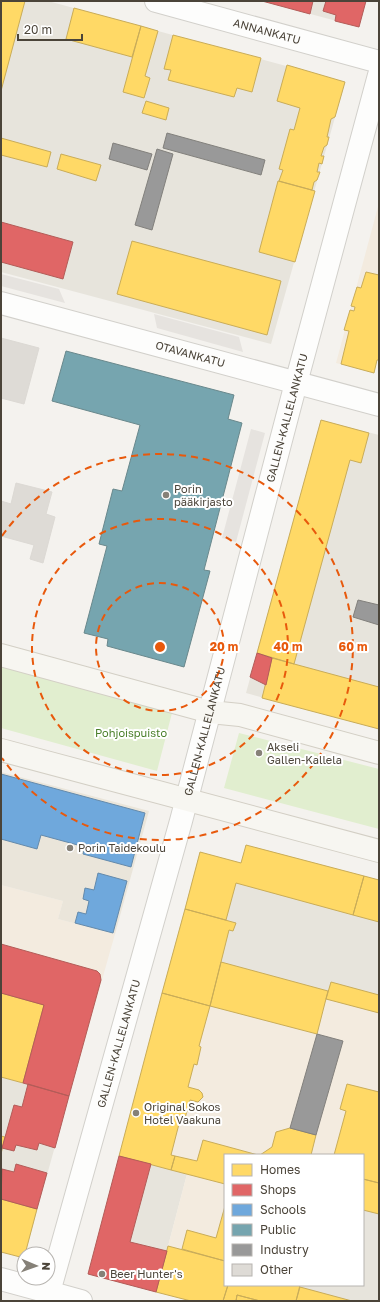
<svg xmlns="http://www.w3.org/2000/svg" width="380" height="1302" font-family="'Golos Text',sans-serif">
<rect width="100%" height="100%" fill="#f4f2ee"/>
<path fill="#e7e4dc" d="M 1,1 L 48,1 L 345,82 L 271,344 L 1,272 Z
M 262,1 L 366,1 L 359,27 Z
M 321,420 L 379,435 L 379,729 L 246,693 Z
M 246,845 L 379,880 L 379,1013 L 317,1034 L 162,993 L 200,852 L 241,863 Z
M 1,1077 L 69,1096 L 25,1254 L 1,1252 Z
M 119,1156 L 187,1174 L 156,1292 L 88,1274 Z
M 363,1179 L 379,1183 L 379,1301 L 296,1301 L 300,1285 L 363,1285 Z"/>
<path fill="#f3ebdf" d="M 379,203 L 379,360 L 377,360 L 374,373 L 336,363 Z
M 1,885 L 63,901 L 58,919 L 115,934 L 69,1096 L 1,1077 Z
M 162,993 L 316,1034 L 326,999 L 379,1013 L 379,1183 L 363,1155 L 225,1155 L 225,1285 L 300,1285 L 296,1301 L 191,1301 L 156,1292 L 187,1174 L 119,1156 Z"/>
<path fill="#eae5da" d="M 1,772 L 149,811 L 115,934 L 58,919 L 63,901 L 1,885 Z"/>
<path fill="#e1eecf" d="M 1,667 L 172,713 L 157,771 L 1,728 Z
M 239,733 L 379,769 L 379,829 L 224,788 Z"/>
<path fill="#e6e3df" d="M 1,274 L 59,289 L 65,303 L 1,286 Z
M 154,314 L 239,337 L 243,352 L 157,328 Z
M 251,429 L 265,433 L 236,542 L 222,538 Z"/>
<path fill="#ffd966" stroke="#c9ac58" d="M 1,1 L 25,1 L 1,91 Z
M 74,8 L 141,26 L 132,57 L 66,39 Z
M 141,26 L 158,31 L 145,76 L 150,78 L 144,98 L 123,92 Z
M 173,35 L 261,58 L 252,92 L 237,88 L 234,97 L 168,80 L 171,70 L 164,69 Z
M 287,65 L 345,82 L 335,117 L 331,119 L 327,137 L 329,137 L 327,145 L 324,147 L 321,156 L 324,156 L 322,164 L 319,163 L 317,172 L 320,172 L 317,180 L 314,182 L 312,190 L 279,181 L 283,170 L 279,169 L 290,129 L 294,130 L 300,108 L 277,101 Z
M 146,101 L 169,108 L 166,120 L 142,113 Z
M 1,138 L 51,152 L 47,167 L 1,155 Z
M 61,154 L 101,165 L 96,181 L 57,169 Z
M 278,181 L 315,191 L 295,262 L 259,252 Z
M 132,241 L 281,281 L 267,335 L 117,294 Z
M 366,272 L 379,275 L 379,360 L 377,360 L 374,373 L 341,364 L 349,331 L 344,330 L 350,310 L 354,311 L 355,307 L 351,306 L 357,287 L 361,288 Z
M 321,420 L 369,433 L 361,463 L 350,460 L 294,664 L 257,653 Z
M 272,658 L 379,687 L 379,729 L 262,698 Z
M 246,845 L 364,876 L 353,915 L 236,883 L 226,920 L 185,909 L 200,852 L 241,863 Z
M 364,876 L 379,880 L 379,922 L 353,915 Z
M 185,909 L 236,923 L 233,931 L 229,930 L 210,1006 L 162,993 Z
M 221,962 L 328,991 L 317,1034 L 210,1006 Z
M 331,982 L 379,995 L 379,1013 L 326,999 Z
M 1,993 L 44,1005 L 23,1083 L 1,1077 Z
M 162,993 L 210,1006 L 199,1046 L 201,1047 L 197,1065 L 194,1064 L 188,1087 L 199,1090 L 202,1093 L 203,1097 L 198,1102 L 190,1100 L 184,1122 L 180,1120 L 171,1155 L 175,1156 L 171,1170 L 119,1156 Z
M 347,1084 L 379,1092 L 379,1183 L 363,1179 L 363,1155 L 334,1155 L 346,1111 L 340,1109 Z
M 290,1128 L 316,1135 L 311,1155 L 260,1155 L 272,1147 L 276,1132 Z
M 1,1136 L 5,1137 L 1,1154 Z
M 203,1140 L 258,1155 L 225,1155 L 225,1184 L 171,1170 L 175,1156 L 197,1161 Z
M 363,1179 L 379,1183 L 379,1214 L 363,1210 Z
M 1,1199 L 37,1209 L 24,1258 L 1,1252 Z
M 225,1206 L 225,1261 L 182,1249 L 187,1230 L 216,1238 Z
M 168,1246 L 225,1261 L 225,1285 L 228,1285 L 223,1301 L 191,1301 L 156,1292 Z
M 228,1285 L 300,1285 L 296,1301 L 260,1301 L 237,1295 L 236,1301 L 223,1301 Z
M 300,1287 L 352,1301 L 296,1301 Z
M 237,1295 L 260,1301 L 236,1301 Z"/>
<path fill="#e06666" stroke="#b35c58" d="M 262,1 L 313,1 L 310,14 Z
M 326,1 L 366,1 L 359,27 L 335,21 L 336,15 L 323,11 Z
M 1,222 L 73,242 L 63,279 L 1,262 Z
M 257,653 L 272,658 L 266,685 L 250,677 Z
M 1,944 L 97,971 L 100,974 L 101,980 L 69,1096 L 23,1083 L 44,1005 L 1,993 Z
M 28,1084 L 69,1096 L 55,1148 L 39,1143 L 37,1150 L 16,1145 L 14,1151 L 2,1148 L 14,1105 L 22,1107 Z
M 119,1156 L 151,1164 L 130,1242 L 167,1251 L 156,1292 L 88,1274 Z
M 16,1164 L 47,1173 L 37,1209 L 1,1199 L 2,1169 L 14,1172 Z"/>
<path fill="#6fa8dc" stroke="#648aab" d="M 1,774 L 145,813 L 131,867 L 83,854 L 85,847 L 41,835 L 37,849 L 1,839 Z
M 98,873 L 127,881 L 113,933 L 75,923 L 78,912 L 86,914 L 89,901 L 83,899 L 85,888 L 94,890 Z"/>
<path fill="#76a5af" stroke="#69888c" d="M 66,351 L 234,395 L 228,419 L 242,423 L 204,570 L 210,571 L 184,667 L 107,646 L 108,639 L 84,633 L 107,546 L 99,544 L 113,489 L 122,491 L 140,425 L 52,401 Z"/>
<path fill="#999" stroke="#82807c" d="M 167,133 L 265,160 L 261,175 L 163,148 Z
M 113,143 L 152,154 L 147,170 L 109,159 Z
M 157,149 L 173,154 L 152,230 L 135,225 Z
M 358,600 L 379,605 L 379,625 L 353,617 Z
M 317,1034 L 343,1041 L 316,1135 L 290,1128 Z"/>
<path fill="#dedbd6" stroke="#dcd9d4" d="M 1,338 L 39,348 L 24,404 L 1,398 Z
M 16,483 L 52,492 L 46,514 L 55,517 L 43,563 L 30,559 L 34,545 L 1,536 L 1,501 L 11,504 Z"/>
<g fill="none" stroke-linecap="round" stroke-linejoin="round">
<g stroke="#d2d0cb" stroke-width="24">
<g id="street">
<path id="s1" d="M 156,1 L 379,62"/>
<path id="s2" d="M 1,303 L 379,405"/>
<path d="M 1,1279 L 81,1301"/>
<path id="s3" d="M 49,1292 L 181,821 L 296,383 L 379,75"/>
</g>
</g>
<g stroke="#d3cfc5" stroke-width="24">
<path id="secondary" d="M 1,655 L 210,712 L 240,715 L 379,753
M 1,750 L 379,851"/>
</g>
<use href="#street" stroke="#fdfdfc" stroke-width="22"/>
<use href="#secondary" stroke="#f7f6f1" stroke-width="22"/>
</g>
<g fill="none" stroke="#e8590c" stroke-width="2" stroke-dasharray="7 5">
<circle cx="160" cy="647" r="64"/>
<circle cx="160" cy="647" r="128"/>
<path d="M2 536A193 193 0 1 1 2 758"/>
</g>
<g fill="#868178" stroke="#fff" stroke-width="1.5">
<circle cx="166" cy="495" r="4"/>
<circle cx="259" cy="753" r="4"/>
<circle cx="70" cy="848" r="4"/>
<circle cx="136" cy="1113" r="4"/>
<circle cx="102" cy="1274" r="4"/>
</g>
<g text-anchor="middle" stroke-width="4" stroke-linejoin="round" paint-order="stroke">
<g font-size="11" fill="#4b4439" stroke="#fff">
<text dy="4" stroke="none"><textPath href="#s1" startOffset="115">ANNANKATU</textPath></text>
<text dy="4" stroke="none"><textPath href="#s2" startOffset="196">OTAVANKATU</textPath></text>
<text dy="4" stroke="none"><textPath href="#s3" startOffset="906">GALLEN-KALLELANKATU</textPath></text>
<text dy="4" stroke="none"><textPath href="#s3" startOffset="582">GALLEN-KALLELANKATU</textPath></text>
<text dy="4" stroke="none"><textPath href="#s3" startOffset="258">GALLEN-KALLELANKATU</textPath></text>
</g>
<g font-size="11" fill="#4b4439" stroke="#fff" text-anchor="start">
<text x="174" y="493">Porin<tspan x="174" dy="13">pääkirjasto</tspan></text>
<text x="267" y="751">Akseli<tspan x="267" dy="13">Gallen-Kallela</tspan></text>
<text x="78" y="852">Porin Taidekoulu</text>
<text x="144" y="1111">Original Sokos<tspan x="144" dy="13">Hotel Vaakuna</tspan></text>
<text x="110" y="1278">Beer Hunter's</text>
</g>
<g font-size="11" fill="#4a7f2a" stroke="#fff">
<text x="131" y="737">Pohjoispuisto</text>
</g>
</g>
<circle cx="160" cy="647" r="6" fill="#e8590c" stroke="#fff" stroke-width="2"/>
<g font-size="12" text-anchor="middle" font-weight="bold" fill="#e8590c" stroke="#fff" stroke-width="4" stroke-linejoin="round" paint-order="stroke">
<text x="224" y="651">20 m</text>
<text x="288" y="651">40 m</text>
<text x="353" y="651">60 m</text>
</g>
<rect width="380" height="1302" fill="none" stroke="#4b4439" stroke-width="4"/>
<rect x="224" y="1154" width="140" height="132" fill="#ffffff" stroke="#b7b4b0"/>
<rect x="232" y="1164" width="20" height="12" fill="#ffd966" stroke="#b7b4b0"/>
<text x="260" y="1174" font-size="12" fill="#4b4439">Homes</text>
<rect x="232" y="1184" width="20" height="12" fill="#e06666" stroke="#b7b4b0"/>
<text x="260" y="1194" font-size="12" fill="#4b4439">Shops</text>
<rect x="232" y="1204" width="20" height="12" fill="#6fa8dc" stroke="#b7b4b0"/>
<text x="260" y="1214" font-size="12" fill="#4b4439">Schools</text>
<rect x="232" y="1224" width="20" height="12" fill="#76a5af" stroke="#b7b4b0"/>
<text x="260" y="1234" font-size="12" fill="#4b4439">Public</text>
<rect x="232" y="1244" width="20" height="12" fill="#999999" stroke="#b7b4b0"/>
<text x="260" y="1254" font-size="12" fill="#4b4439">Industry</text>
<rect x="232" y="1264" width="20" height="12" fill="#dedbd6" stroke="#b7b4b0"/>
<text x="260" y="1274" font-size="12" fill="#4b4439">Other</text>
<g transform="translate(36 1266) rotate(92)"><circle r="19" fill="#ffffff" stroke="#b7b4b0"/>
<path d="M0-3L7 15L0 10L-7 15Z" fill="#868178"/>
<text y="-6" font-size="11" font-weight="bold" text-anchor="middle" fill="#4b4439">N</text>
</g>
<path d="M18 34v6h64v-6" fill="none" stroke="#4b4439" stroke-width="2"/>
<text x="24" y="34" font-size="12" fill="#4b4439" stroke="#ffffff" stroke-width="3" paint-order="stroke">20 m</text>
</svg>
